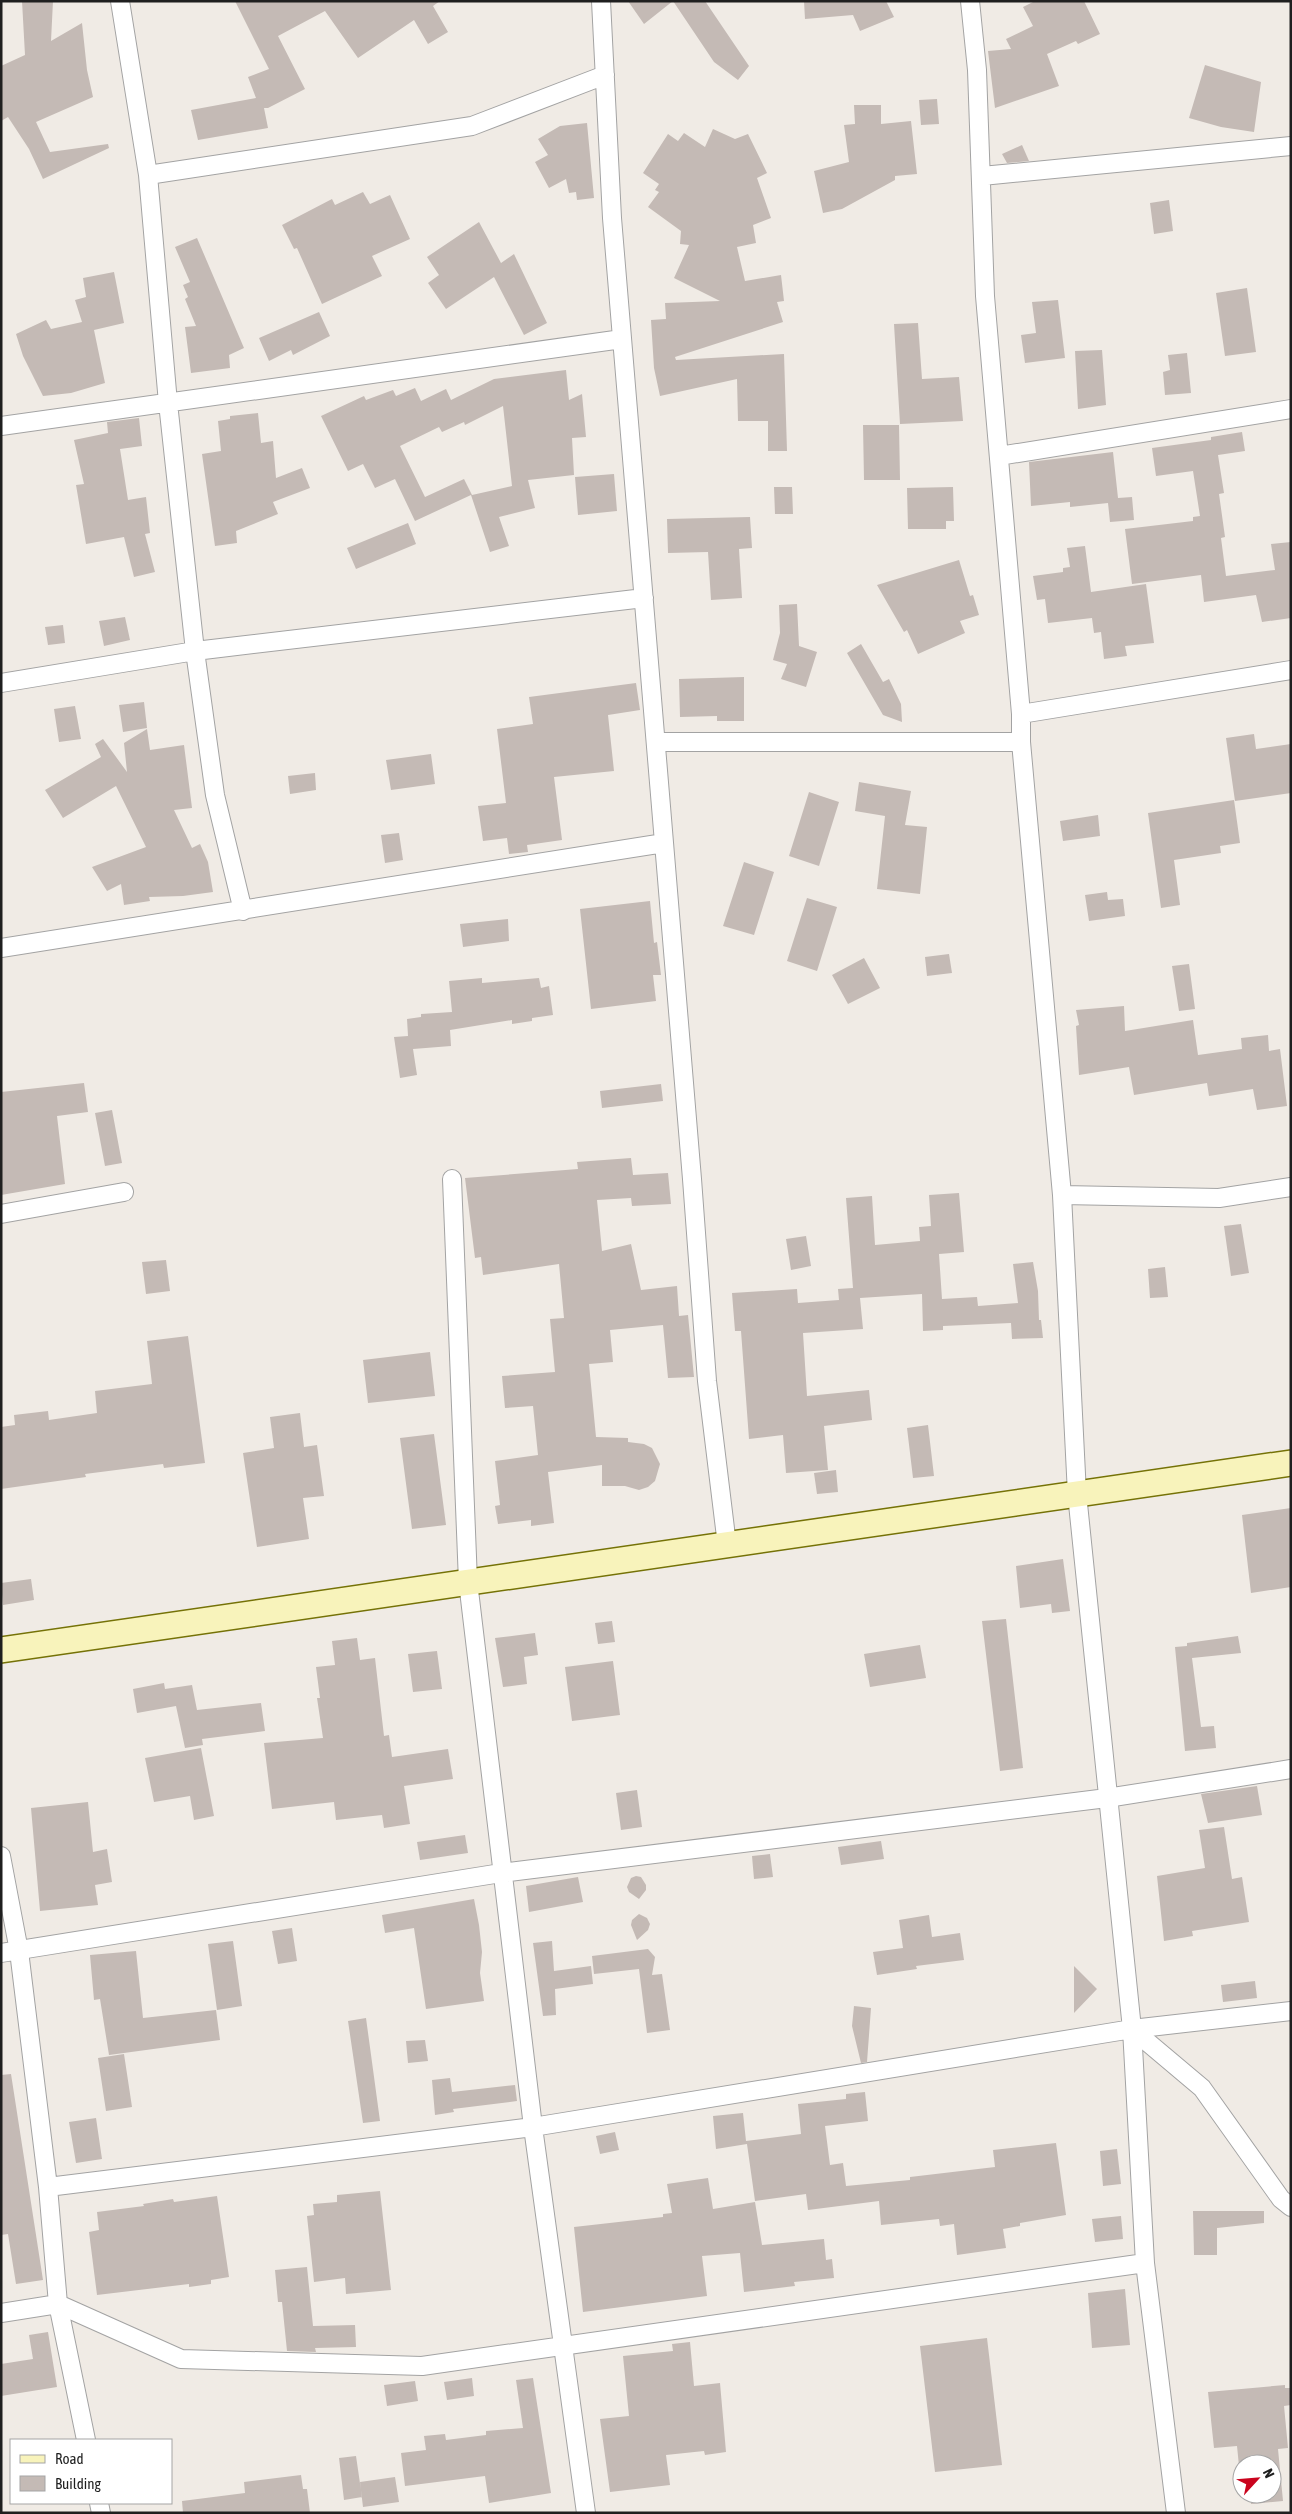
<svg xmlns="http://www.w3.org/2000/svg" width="1292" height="2514" font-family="'Asap Condensed',sans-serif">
<rect width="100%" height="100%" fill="#f0ebe5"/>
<path fill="#c4bab5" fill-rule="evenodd" d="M 22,1 L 53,1 L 51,41 L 82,23 L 87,70 L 93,97 L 36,122 L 50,152 L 108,144 L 109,148 L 43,179 L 29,149 L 8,117 L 1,121 L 1,66 L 25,55 Z
M 235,1 L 440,1 L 433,6 L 448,32 L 428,44 L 414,20 L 358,58 L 325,11 L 278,36 L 305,89 L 268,108 L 264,108 L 268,128 L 198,140 L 191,110 L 256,98 L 248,77 L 269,69 Z
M 628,1 L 705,1 L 749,66 L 738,80 L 714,62 L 673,1 L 644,24 Z
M 804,1 L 886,1 L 894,17 L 860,31 L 853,15 L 805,19 Z
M 1035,1 L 1084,1 L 1100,34 L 1078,44 L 1076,41 L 1047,54 L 1059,86 L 995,108 L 988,51 L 1011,49 L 1006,39 L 1033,26 L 1023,7 Z
M 1205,65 L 1261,82 L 1254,132 L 1221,127 L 1189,118 Z
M 937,99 L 939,124 L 921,125 L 919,100 Z
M 854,105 L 881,105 L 881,124 L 911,121 L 917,174 L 895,176 L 895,180 L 842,209 L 823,213 L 814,171 L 849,162 L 844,125 L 855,124 Z
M 587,123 L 594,198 L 577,200 L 576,192 L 569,193 L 566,179 L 549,188 L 535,162 L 548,155 L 538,139 L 560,126 Z
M 713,129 L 735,139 L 748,134 L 767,173 L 757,178 L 771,218 L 753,225 L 756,243 L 737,247 L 745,281 L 781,275 L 784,301 L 777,302 L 783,322 L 675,357 L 676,360 L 784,354 L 787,451 L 768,451 L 768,421 L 738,421 L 737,379 L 660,396 L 654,368 L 651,320 L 666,319 L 665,303 L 720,301 L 674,278 L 689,245 L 680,244 L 681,231 L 648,207 L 659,192 L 655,190 L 659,184 L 643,173 L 668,134 L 678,141 L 684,133 L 705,147 Z
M 1022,145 L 1029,161 L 1007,163 L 1002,154 Z
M 363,192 L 370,204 L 390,195 L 410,239 L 372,256 L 382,276 L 322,304 L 297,248 L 294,249 L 282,225 L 332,199 L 335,205 Z
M 1169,200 L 1173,231 L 1154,234 L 1150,203 Z
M 479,222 L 501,263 L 514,254 L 547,323 L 524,335 L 494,277 L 446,309 L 428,283 L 439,275 L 427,257 Z
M 197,238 L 244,348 L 229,355 L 230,368 L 191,373 L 185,327 L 196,326 L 185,299 L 188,297 L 183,285 L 190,282 L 175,247 Z
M 114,272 L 124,323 L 94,330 L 105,383 L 71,393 L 43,396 L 23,356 L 16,334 L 46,320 L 51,329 L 82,322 L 75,300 L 86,297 L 83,278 Z
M 1247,288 L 1256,352 L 1225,356 L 1216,293 Z
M 1058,300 L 1065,358 L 1025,363 L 1021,335 L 1036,333 L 1032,302 Z
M 319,312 L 330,336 L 293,355 L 291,350 L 269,361 L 259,338 Z
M 918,323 L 922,379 L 959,377 L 963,421 L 900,424 L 894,324 Z
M 1102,350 L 1106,405 L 1078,409 L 1075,351 Z
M 1187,353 L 1191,393 L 1165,395 L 1163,372 L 1170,370 L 1168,355 Z
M 566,370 L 569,400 L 582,394 L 586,437 L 572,438 L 574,475 L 528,480 L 535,508 L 499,517 L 509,546 L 490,552 L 471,495 L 415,521 L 395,479 L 375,488 L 363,464 L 348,471 L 321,416 L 364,396 L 366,400 L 393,390 L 396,396 L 415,388 L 421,401 L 446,389 L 451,400 L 494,379 ZM 503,406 L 512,486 L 472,495 L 464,479 L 425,497 L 400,446 L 439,427 L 442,432 L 464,422 L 465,425 Z
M 258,413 L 261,443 L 273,441 L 276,478 L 302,468 L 310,488 L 273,502 L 278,514 L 236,531 L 237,543 L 215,546 L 202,454 L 221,451 L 218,421 L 230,419 L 230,416 Z
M 139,418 L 142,446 L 120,449 L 128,500 L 146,497 L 150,533 L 145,534 L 155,572 L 134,577 L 124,537 L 86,544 L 76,485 L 84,484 L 74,440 L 108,433 L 107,422 Z
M 863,425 L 899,425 L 900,480 L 864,480 Z
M 1242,432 L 1245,451 L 1218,455 L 1224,493 L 1219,494 L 1225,537 L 1221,538 L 1226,576 L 1275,570 L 1271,544 L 1291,542 L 1291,618 L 1262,622 L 1256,595 L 1204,602 L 1201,575 L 1132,584 L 1125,529 L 1193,521 L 1193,517 L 1200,516 L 1193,471 L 1156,476 L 1152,448 L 1211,440 L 1211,437 Z
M 1113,452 L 1118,498 L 1132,497 L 1134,520 L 1110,522 L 1108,503 L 1070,507 L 1070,502 L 1031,506 L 1029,462 Z
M 614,474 L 617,511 L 578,515 L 575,477 Z
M 774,487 L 792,487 L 793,514 L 775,514 Z
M 953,487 L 954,521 L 946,521 L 946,529 L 908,529 L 907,488 Z
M 750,517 L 752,548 L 739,549 L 742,598 L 711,600 L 708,552 L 668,553 L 667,519 Z
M 408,523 L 416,544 L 356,569 L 347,548 Z
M 1085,546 L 1091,592 L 1146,584 L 1154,643 L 1125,646 L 1127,656 L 1104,659 L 1101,632 L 1094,633 L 1092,618 L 1048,623 L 1045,599 L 1037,600 L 1033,576 L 1063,572 L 1063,568 L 1070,567 L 1067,548 Z
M 959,560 L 970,596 L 973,595 L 979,615 L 960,621 L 965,633 L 918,654 L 907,630 L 904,632 L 877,585 Z
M 797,604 L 799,646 L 817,652 L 806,687 L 781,679 L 787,664 L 773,660 L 780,633 L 779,605 Z
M 125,617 L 130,640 L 104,646 L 99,621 Z
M 63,625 L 65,643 L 48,645 L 45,627 Z
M 861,644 L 883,682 L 889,679 L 901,704 L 902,722 L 883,715 L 847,653 Z
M 744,677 L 744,721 L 717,721 L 717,716 L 680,717 L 679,679 Z
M 636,683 L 640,710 L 608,715 L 614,771 L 554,777 L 562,840 L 527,845 L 528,852 L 509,854 L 507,838 L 483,841 L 478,806 L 506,803 L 497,729 L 533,724 L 529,697 Z
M 144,702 L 147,728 L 123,732 L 119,705 Z
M 75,706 L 81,739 L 59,742 L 54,709 Z
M 147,729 L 150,750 L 184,745 L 192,808 L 174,810 L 192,848 L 200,844 L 208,862 L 213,892 L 183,896 L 149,897 L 150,901 L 124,905 L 121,884 L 107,891 L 92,867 L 146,847 L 116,786 L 63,818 L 45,790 L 101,757 L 95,744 L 103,739 L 127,772 L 124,743 Z
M 1254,734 L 1256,749 L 1291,744 L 1291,793 L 1235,801 L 1226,738 Z
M 431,754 L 435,784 L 391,790 L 386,760 Z
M 315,773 L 316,790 L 290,794 L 288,776 Z
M 859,782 L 911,791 L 905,825 L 927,827 L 920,894 L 877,889 L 885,816 L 855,811 Z
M 809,792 L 839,802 L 819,866 L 789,856 Z
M 1234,800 L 1240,843 L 1220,846 L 1221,853 L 1174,860 L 1180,905 L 1161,908 L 1148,813 Z
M 1098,815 L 1100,836 L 1063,841 L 1060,821 Z
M 399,833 L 403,860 L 385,863 L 381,835 Z
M 744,862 L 774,872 L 754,935 L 723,926 Z
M 1107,892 L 1108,900 L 1123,899 L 1125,916 L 1089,921 L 1085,895 Z
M 807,898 L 837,907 L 817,971 L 787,961 Z
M 650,901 L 654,943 L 657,942 L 661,975 L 653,975 L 656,1001 L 591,1009 L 580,909 Z
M 508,919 L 509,941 L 463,947 L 460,924 Z
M 949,954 L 952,973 L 927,976 L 925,957 Z
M 864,958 L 880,988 L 848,1004 L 832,975 Z
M 1189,964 L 1195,1009 L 1179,1011 L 1172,966 Z
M 482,978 L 482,983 L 539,978 L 541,988 L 549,986 L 553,1015 L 532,1018 L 532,1021 L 512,1024 L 512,1020 L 450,1030 L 451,1046 L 413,1049 L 417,1075 L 400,1078 L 394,1037 L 408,1036 L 407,1019 L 421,1017 L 421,1014 L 452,1012 L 449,981 Z
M 1124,1006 L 1125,1031 L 1193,1020 L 1198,1055 L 1242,1049 L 1241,1038 L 1268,1035 L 1269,1051 L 1280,1049 L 1287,1106 L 1257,1110 L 1253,1089 L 1209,1096 L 1207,1083 L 1134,1095 L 1129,1067 L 1079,1075 L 1076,1026 L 1079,1025 L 1076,1010 Z
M 84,1083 L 88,1112 L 57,1116 L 65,1184 L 1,1195 L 1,1092 Z
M 661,1084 L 663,1101 L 602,1108 L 600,1091 Z
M 112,1110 L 122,1163 L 105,1166 L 95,1113 Z
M 631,1158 L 633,1175 L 668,1173 L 671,1204 L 632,1206 L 631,1198 L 597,1200 L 602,1251 L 631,1244 L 641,1290 L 677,1286 L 679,1316 L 688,1315 L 694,1377 L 668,1378 L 663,1325 L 610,1330 L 613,1362 L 589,1364 L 596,1437 L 628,1438 L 628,1442 L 644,1444 L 652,1448 L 660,1464 L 655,1481 L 648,1487 L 639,1490 L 625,1486 L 602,1486 L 602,1465 L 548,1472 L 554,1523 L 531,1526 L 531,1520 L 498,1524 L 495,1506 L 500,1505 L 495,1461 L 538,1455 L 533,1406 L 505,1408 L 502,1376 L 555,1372 L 550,1319 L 564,1318 L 559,1264 L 483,1275 L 481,1257 L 475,1258 L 465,1178 L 578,1169 L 577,1162 Z
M 959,1193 L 964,1252 L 939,1254 L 942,1299 L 977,1297 L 978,1306 L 1018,1303 L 1013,1264 L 1033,1262 L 1038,1291 L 1039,1320 L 1041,1320 L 1043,1338 L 1012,1339 L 1011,1323 L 943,1326 L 943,1330 L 923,1331 L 922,1294 L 860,1298 L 863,1329 L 803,1333 L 807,1396 L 869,1390 L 872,1420 L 824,1426 L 828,1470 L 786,1473 L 783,1435 L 749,1439 L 741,1331 L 735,1331 L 732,1293 L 797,1289 L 798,1303 L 839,1300 L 838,1289 L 853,1288 L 846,1198 L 872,1196 L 875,1245 L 920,1241 L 919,1227 L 931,1226 L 929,1195 Z
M 1241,1224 L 1249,1273 L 1231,1276 L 1224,1226 Z
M 806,1236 L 811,1266 L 791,1270 L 786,1239 Z
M 166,1260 L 170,1291 L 146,1294 L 142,1262 Z
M 1165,1267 L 1168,1297 L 1150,1298 L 1148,1269 Z
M 188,1336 L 205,1463 L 164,1468 L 163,1464 L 85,1474 L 86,1477 L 1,1489 L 1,1427 L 15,1425 L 14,1415 L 48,1411 L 49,1420 L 97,1413 L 95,1391 L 152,1384 L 147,1341 Z
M 430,1352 L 435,1396 L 368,1403 L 363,1360 Z
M 300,1413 L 304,1447 L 317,1445 L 324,1496 L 303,1498 L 309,1539 L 257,1547 L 243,1453 L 274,1448 L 270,1417 Z
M 928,1425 L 934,1476 L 913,1478 L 907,1428 Z
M 434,1434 L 446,1525 L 412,1529 L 400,1438 Z
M 836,1470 L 838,1492 L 817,1494 L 814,1473 Z
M 1291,1508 L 1291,1587 L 1251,1593 L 1242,1515 Z
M 1063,1559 L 1070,1611 L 1052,1613 L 1051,1604 L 1020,1608 L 1016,1566 Z
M 31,1579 L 34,1600 L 3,1605 L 1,1583 Z
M 1006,1619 L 1023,1768 L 1000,1771 L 982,1621 Z
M 612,1621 L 615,1642 L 598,1644 L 595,1623 Z
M 535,1633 L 538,1655 L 524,1657 L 527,1684 L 503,1687 L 495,1638 Z
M 1238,1636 L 1241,1653 L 1192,1658 L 1201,1727 L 1214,1726 L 1216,1748 L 1185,1751 L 1175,1647 L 1187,1646 L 1187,1643 Z
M 357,1638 L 360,1660 L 375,1658 L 384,1736 L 389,1735 L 392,1757 L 448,1749 L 453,1779 L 404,1786 L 410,1824 L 384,1828 L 382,1815 L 336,1820 L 334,1802 L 272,1809 L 264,1743 L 323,1738 L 317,1698 L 320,1698 L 316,1667 L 335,1665 L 332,1641 Z
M 920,1645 L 926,1678 L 870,1687 L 864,1654 Z
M 437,1651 L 442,1689 L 413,1692 L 408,1654 Z
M 613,1661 L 620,1715 L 572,1721 L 565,1667 Z
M 164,1683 L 165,1689 L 192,1685 L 197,1710 L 261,1703 L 265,1731 L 202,1739 L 203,1745 L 185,1748 L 176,1706 L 137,1713 L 133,1689 Z
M 201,1748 L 214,1816 L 194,1820 L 190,1796 L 154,1802 L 145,1758 Z
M 1257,1786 L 1262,1815 L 1208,1823 L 1201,1794 Z
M 637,1790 L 642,1827 L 621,1830 L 616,1793 Z
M 88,1802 L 93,1852 L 107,1849 L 112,1882 L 95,1885 L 98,1905 L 40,1911 L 31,1808 Z
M 1224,1827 L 1232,1879 L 1242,1877 L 1249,1922 L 1192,1931 L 1193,1936 L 1164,1941 L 1157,1876 L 1205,1868 L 1199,1830 Z
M 465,1835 L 468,1853 L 420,1860 L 417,1842 Z
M 881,1841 L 884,1859 L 841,1865 L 838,1847 Z
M 770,1854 L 773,1877 L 754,1879 L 752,1856 Z
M 636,1876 L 641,1877 L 646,1885 L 646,1890 L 639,1899 L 629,1892 L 627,1887 L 631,1878 Z
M 578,1877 L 583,1902 L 529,1912 L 526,1886 Z
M 474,1899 L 479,1925 L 482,1952 L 480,1973 L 484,2001 L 426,2009 L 414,1928 L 385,1933 L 382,1915 Z
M 639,1914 L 647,1918 L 650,1924 L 648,1930 L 637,1940 L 631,1925 L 632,1920 Z
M 929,1915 L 932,1937 L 960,1933 L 964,1960 L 916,1966 L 917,1969 L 877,1975 L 873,1952 L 903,1948 L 899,1920 Z
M 292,1928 L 297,1961 L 278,1964 L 272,1931 Z
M 233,1941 L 242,2006 L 217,2010 L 208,1944 Z
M 552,1941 L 554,1971 L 591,1966 L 593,1984 L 555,1989 L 556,2015 L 543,2016 L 533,1943 Z
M 648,1949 L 655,1957 L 652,1975 L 662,1974 L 670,2030 L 647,2033 L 639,1969 L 594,1974 L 592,1956 Z
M 136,1951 L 143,2018 L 216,2010 L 220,2040 L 109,2055 L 100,1999 L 94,2000 L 90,1955 Z
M 1074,1966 L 1097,1989 L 1074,2013 Z
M 1255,1981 L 1257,1998 L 1223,2002 L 1221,1985 Z
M 854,2006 L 871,2008 L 867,2062 L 861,2063 L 852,2026 Z
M 366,2018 L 380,2121 L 363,2123 L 348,2021 Z
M 425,2040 L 428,2061 L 408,2063 L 406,2041 Z
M 124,2054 L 132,2107 L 106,2111 L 98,2058 Z
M 11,2074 L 43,2280 L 16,2284 L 8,2234 L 1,2235 L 1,2075 Z
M 450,2078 L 452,2092 L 515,2085 L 517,2101 L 453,2109 L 454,2112 L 435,2115 L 432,2080 Z
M 865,2092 L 868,2121 L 825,2126 L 830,2165 L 843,2163 L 846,2186 L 910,2180 L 910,2177 L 995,2167 L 993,2150 L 1056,2143 L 1066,2215 L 1020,2223 L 1020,2226 L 1003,2229 L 1006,2248 L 957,2255 L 954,2224 L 940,2226 L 939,2219 L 881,2225 L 879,2201 L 808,2210 L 806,2194 L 755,2201 L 747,2144 L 716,2149 L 713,2116 L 743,2113 L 746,2141 L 801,2134 L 798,2104 L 846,2099 L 846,2094 Z
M 96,2118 L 102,2159 L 76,2163 L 69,2122 Z
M 615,2132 L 619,2150 L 600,2154 L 596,2136 Z
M 1117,2149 L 1121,2184 L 1103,2186 L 1100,2151 Z
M 708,2178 L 713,2209 L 755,2202 L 762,2245 L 824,2239 L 826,2260 L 832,2259 L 834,2278 L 794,2282 L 795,2286 L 744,2292 L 740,2253 L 702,2256 L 707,2296 L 583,2312 L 574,2227 L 663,2217 L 663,2214 L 672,2213 L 667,2184 Z
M 380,2191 L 391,2290 L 346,2294 L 345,2278 L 314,2282 L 307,2216 L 314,2215 L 313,2204 L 337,2202 L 337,2195 Z
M 217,2196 L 229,2277 L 211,2280 L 211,2284 L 189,2287 L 189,2284 L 97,2295 L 89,2232 L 99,2230 L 97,2212 L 144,2206 L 143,2204 L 173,2199 L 174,2202 Z
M 1193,2211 L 1264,2211 L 1264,2223 L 1217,2228 L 1217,2255 L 1194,2255 Z
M 1121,2216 L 1123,2239 L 1095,2242 L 1092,2219 Z
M 307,2267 L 313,2326 L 355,2325 L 356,2347 L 315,2348 L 316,2352 L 287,2351 L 282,2302 L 278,2302 L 275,2270 Z
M 1125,2289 L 1130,2345 L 1092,2348 L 1088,2293 Z
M 48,2332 L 57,2387 L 1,2396 L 1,2364 L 33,2359 L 29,2335 Z
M 987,2338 L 1002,2465 L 935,2472 L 920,2346 Z
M 690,2342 L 694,2386 L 720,2383 L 726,2452 L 705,2455 L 704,2451 L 666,2455 L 670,2485 L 610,2492 L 600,2419 L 629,2416 L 623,2356 L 673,2351 L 672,2344 Z
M 472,2378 L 474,2396 L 447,2400 L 444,2382 Z
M 533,2378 L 551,2493 L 489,2503 L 485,2476 L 405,2486 L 401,2453 L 426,2450 L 424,2436 L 445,2434 L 446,2440 L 486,2435 L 486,2431 L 523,2428 L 516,2380 Z
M 415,2381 L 418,2401 L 387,2406 L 384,2385 Z
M 1285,2385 L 1285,2388 L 1291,2388 L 1291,2405 L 1284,2406 L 1288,2448 L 1278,2449 L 1283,2501 L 1251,2504 L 1250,2494 L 1272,2494 L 1272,2464 L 1242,2464 L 1240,2476 L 1237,2446 L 1214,2448 L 1208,2392 Z
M 356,2456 L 362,2497 L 344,2500 L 339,2458 Z
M 301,2475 L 303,2489 L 307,2489 L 310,2513 L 183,2513 L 182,2501 L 245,2493 L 244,2482 Z
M 395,2477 L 399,2502 L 363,2507 L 360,2482 Z"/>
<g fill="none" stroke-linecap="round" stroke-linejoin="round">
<g stroke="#a3a3a3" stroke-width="20">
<path id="street" d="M 120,1 L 148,175 L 168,403 L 195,651 L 215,795 L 243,911
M 601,1 L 612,218 L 692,1179 L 707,1381 L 727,1545
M 970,1 L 977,70 L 985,296 L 1021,714 L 1021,742 L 1062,1195 L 1077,1494 L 1132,2029 L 1145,2263 L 1176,2513
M 148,175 L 472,126 L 605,75
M 982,176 L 1291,146
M 1,426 L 622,339
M 999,456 L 1291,409
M 1,683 L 195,651 L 644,598
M 1021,714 L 1291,670
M 656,742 L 1021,742
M 1,948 L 664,843
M 452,1179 L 468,1582 L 533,2127 L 586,2513
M 1062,1195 L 1219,1198 L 1291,1187
M 1,1214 L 124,1192
M 1,1856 L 19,1951 L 48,2187 L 58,2304 L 86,2440
M 1,1953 L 501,1873 L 1107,1798 L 1291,1769
M 1132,2029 L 1202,2088 L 1281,2199 L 1291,2207
M 48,2187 L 533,2127 L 1132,2029 L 1291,2011
M 1,2313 L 58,2304 L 181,2359 L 422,2366 L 1145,2263
M 99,2503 L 101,2513"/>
</g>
<g stroke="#757207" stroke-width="28">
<path id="secondary" d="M 1,1650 L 1291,1463"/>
</g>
<use href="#street" stroke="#fff" stroke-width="18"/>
<use href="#secondary" stroke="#f8f3bb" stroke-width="25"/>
</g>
<rect width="1292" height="2514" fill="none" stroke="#1f1f1f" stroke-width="5"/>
<rect x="10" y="2439" width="162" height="65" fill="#ffffff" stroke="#a5a5a5"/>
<rect x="20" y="2455" width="25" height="8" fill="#f8f3bb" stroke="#a5a5a5"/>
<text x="55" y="2464" font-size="15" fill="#1f1f1f">Road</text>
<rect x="20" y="2476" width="25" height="15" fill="#c4bab5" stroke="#a5a5a5"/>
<text x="55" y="2489" font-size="15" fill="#1f1f1f">Building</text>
<g transform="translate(1257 2479) rotate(64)"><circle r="24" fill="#ffffff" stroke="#a5a5a5"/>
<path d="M0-4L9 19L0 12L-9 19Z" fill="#ca041e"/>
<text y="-8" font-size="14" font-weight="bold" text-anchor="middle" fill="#1f1f1f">N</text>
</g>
</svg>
